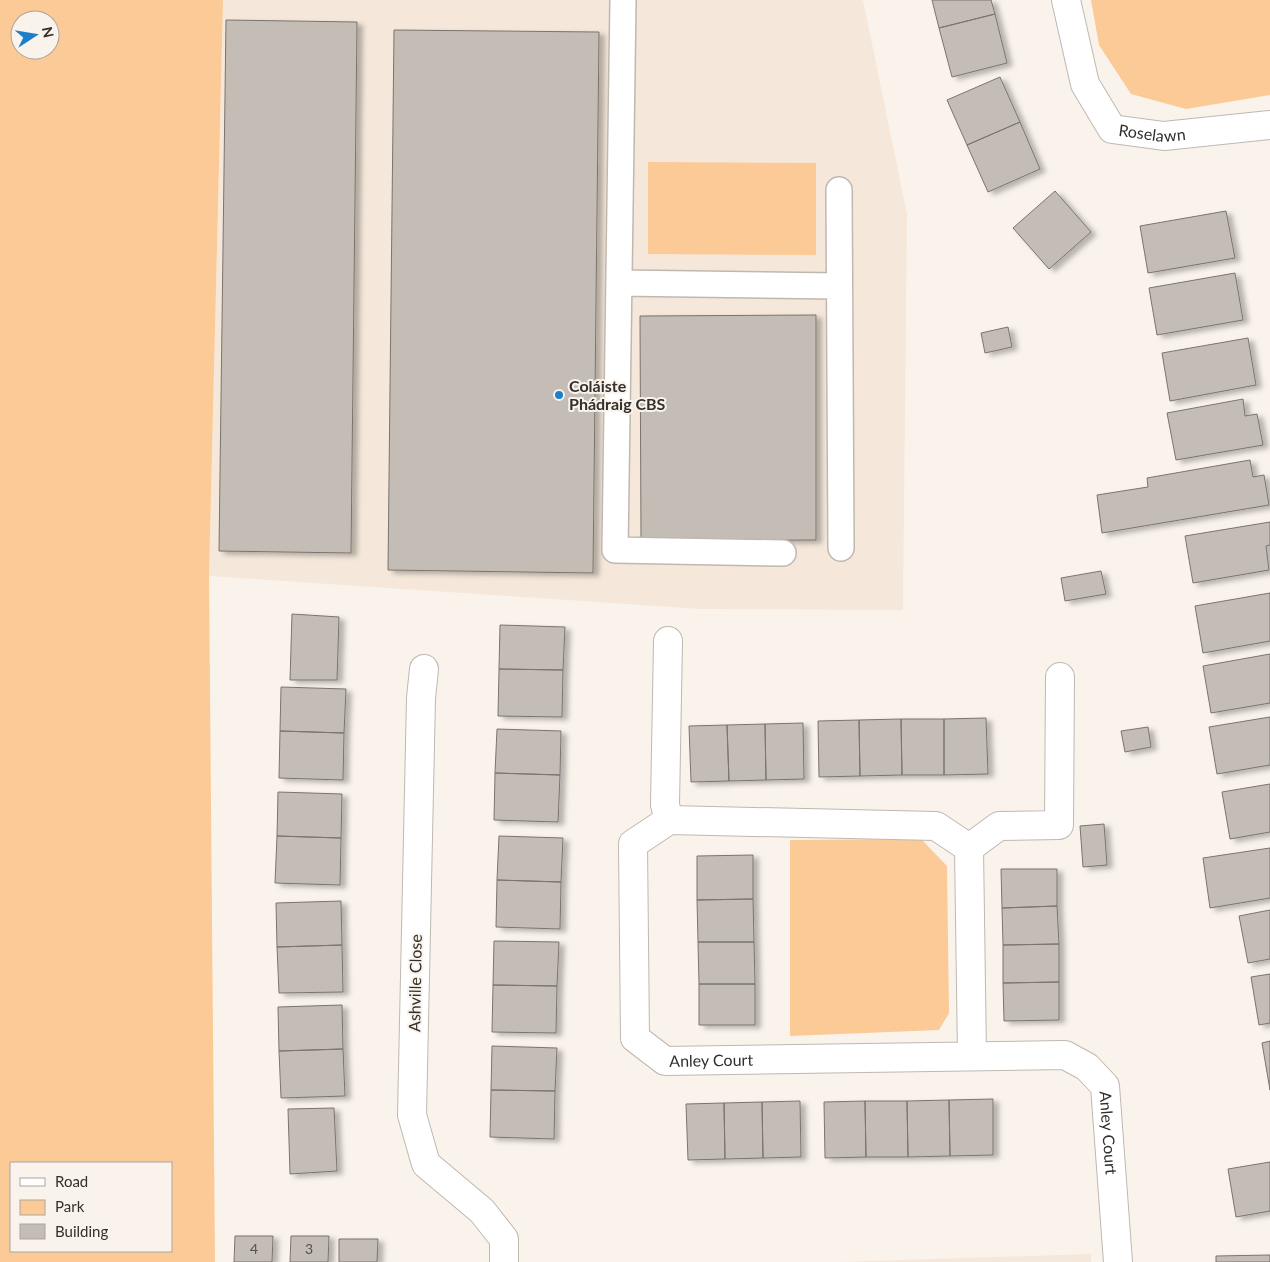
<svg xmlns="http://www.w3.org/2000/svg" width="1270" height="1262" font-family="Lato,sans-serif">
<defs>
<filter id="shadow"><feDropShadow dx="5.5" dy="3" stdDeviation="2.5" flood-color="#0004"/></filter>
</defs>
<rect width="100%" height="100%" fill="#faf3ec"/>
<path fill="#f5e8da" d="M 223,0 L 863,0 L 907,214 L 903,610 L 700,609 L 209,576 Z
M 1091,1254 L 1091,1262 L 839,1262 Z"/>
<path fill="#fbca96" fill-rule="evenodd" d="M 0,0 L 223,0 L 209,576 L 215,1262 L 0,1262 ZM 20,20 L 50,20 L 50,50 L 20,50 ZM 171,1163 L 171,1251 L 11,1251 L 11,1163 Z
M 1091,0 L 1270,0 L 1270,95 L 1186,109 L 1131,94 L 1099,45 Z
M 648,162 L 816,163 L 816,255 L 648,254 Z
M 921,839 L 947,866 L 949,1013 L 939,1030 L 790,1036 L 790,840 Z"/>
<path fill="#c4bdb6" stroke="#7b746e" filter="url(#shadow)" d="M 932,0 L 991,0 L 995,14 L 939,28 Z
M 995,14 L 1007,63 L 952,77 L 939,28 Z
M 226,20 L 357,22 L 351,553 L 219,551 Z
M 394,30 L 599,32 L 593,573 L 388,570 Z
M 1000,77 L 1020,122 L 967,145 L 947,100 Z
M 1020,122 L 1040,169 L 988,192 L 967,145 Z
M 1055,191 L 1091,232 L 1049,269 L 1013,228 Z
M 1226,211 L 1235,258 L 1148,273 L 1140,226 Z
M 1235,273 L 1243,320 L 1157,335 L 1149,288 Z
M 816,315 L 816,540 L 641,541 L 640,316 Z
M 1008,327 L 1012,347 L 985,353 L 981,333 Z
M 1248,338 L 1256,385 L 1170,401 L 1162,353 Z
M 1243,399 L 1245,416 L 1257,414 L 1263,445 L 1176,460 L 1167,413 Z
M 1250,460 L 1253,477 L 1264,475 L 1269,505 L 1102,533 L 1097,495 L 1148,487 L 1147,478 Z
M 1270,522 L 1270,545 L 1266,546 L 1269,570 L 1193,583 L 1185,536 Z
M 1101,571 L 1106,594 L 1065,601 L 1061,578 Z
M 1270,593 L 1270,641 L 1203,653 L 1195,606 Z
M 292,614 L 339,617 L 337,680 L 290,680 Z
M 500,625 L 565,627 L 563,670 L 499,669 Z
M 1270,654 L 1270,703 L 1211,713 L 1203,666 Z
M 499,669 L 563,670 L 562,717 L 498,716 Z
M 281,687 L 346,689 L 344,733 L 280,731 Z
M 1270,717 L 1270,765 L 1217,774 L 1209,727 Z
M 986,718 L 988,774 L 944,775 L 944,719 Z
M 901,719 L 944,719 L 944,775 L 902,775 Z
M 901,719 L 902,775 L 860,776 L 859,720 Z
M 859,720 L 860,776 L 819,777 L 818,721 Z
M 803,723 L 804,779 L 766,780 L 765,724 Z
M 765,724 L 766,780 L 729,781 L 727,725 Z
M 727,725 L 729,781 L 691,782 L 689,726 Z
M 1148,727 L 1151,747 L 1125,752 L 1121,731 Z
M 497,729 L 561,731 L 560,775 L 495,773 Z
M 280,731 L 344,733 L 343,780 L 279,778 Z
M 495,773 L 560,775 L 558,822 L 494,820 Z
M 1270,784 L 1270,832 L 1230,839 L 1222,792 Z
M 278,792 L 342,794 L 341,838 L 277,836 Z
M 1104,824 L 1107,865 L 1083,867 L 1080,826 Z
M 277,836 L 341,838 L 340,885 L 275,883 Z
M 499,836 L 563,838 L 561,882 L 497,880 Z
M 1270,848 L 1270,898 L 1210,908 L 1203,858 Z
M 753,855 L 753,899 L 697,900 L 697,856 Z
M 1001,869 L 1057,869 L 1057,906 L 1002,908 Z
M 497,880 L 561,882 L 560,929 L 496,927 Z
M 753,899 L 754,942 L 698,942 L 697,900 Z
M 341,901 L 342,945 L 277,947 L 276,903 Z
M 1057,906 L 1059,944 L 1003,945 L 1002,908 Z
M 1270,910 L 1270,959 L 1248,963 L 1239,916 Z
M 494,941 L 559,942 L 557,986 L 493,985 Z
M 698,942 L 754,942 L 755,984 L 699,984 Z
M 1059,944 L 1059,982 L 1003,983 L 1003,945 Z
M 342,945 L 343,992 L 279,993 L 277,947 Z
M 1270,974 L 1270,1023 L 1259,1025 L 1251,977 Z
M 1059,982 L 1059,1020 L 1004,1021 L 1003,983 Z
M 699,984 L 755,984 L 755,1025 L 699,1025 Z
M 493,985 L 557,986 L 556,1033 L 492,1032 Z
M 342,1005 L 343,1049 L 279,1051 L 278,1007 Z
M 1270,1041 L 1270,1090 L 1262,1043 Z
M 492,1046 L 557,1048 L 555,1091 L 491,1090 Z
M 343,1049 L 345,1096 L 281,1098 L 279,1051 Z
M 491,1090 L 555,1091 L 554,1139 L 490,1137 Z
M 993,1099 L 993,1155 L 950,1156 L 949,1100 Z
M 949,1100 L 950,1156 L 908,1157 L 907,1101 Z
M 800,1101 L 801,1157 L 763,1158 L 762,1102 Z
M 865,1101 L 907,1101 L 908,1157 L 866,1157 Z
M 865,1101 L 866,1157 L 825,1158 L 824,1102 Z
M 762,1102 L 763,1158 L 725,1159 L 724,1103 Z
M 724,1103 L 725,1159 L 688,1160 L 686,1104 Z
M 334,1108 L 337,1171 L 290,1174 L 288,1109 Z
M 1270,1162 L 1270,1211 L 1236,1217 L 1228,1169 Z
M 235,1236 L 273,1236 L 272,1262 L 234,1262 Z
M 291,1236 L 329,1236 L 328,1262 L 290,1262 Z
M 339,1239 L 378,1239 L 377,1262 L 339,1262 Z
M 1270,1255 L 1270,1262 L 1216,1262 L 1216,1256 Z"/>
<g fill="none" stroke-linecap="round" stroke-linejoin="round">
<g stroke="#bfb8b1" stroke-width="28">
<path id="lane" d="M 623,0 L 615,550 L 783,553
M 839,190 L 841,548
M 620,283 L 839,286"/>
</g>
<g stroke="#bfb8b1" stroke-width="30">
<g id="street">
<path id="s1" d="M 1066,0 L 1085,84 L 1112,129 L 1164,136 L 1270,125"/>
<path d="M 668,641 L 665,805 L 669,820"/>
<path d="M 424,669 L 421,698 L 412,1115 L 426,1164 L 482,1211 L 504,1239 L 504,1262"/>
<path d="M 969,848 L 999,826 L 1059,825 L 1060,677"/>
<path id="s2" d="M 972,1056 L 969,848 L 936,826 L 669,820 L 633,844 L 635,1038 L 665,1061 L 1065,1055 L 1087,1067 L 1105,1086 L 1118,1262"/>
</g>
</g>
<use href="#lane" stroke="#fff" stroke-width="25"/>
<use href="#street" stroke="#fff" stroke-width="28"/>
</g>
<circle fill="#1b7fca" stroke="#faf3ec" stroke-width="2" cx="559" cy="395" r="5"/>
<g text-anchor="middle" stroke-width="4" stroke-linejoin="round" paint-order="stroke">
<g font-size="14" fill="#56524e">
<text x="254" y="1254">4</text>
<text x="309" y="1254">3</text>
</g>
<g font-size="16" fill="#322f2c" stroke="#faf3ec">
<text dy="6" stroke="none"><textPath href="#s1" startOffset="179">Roselawn</textPath></text>
<text transform="translate(415 983) rotate(-89)" y="6">Ashville Close</text>
<text dy="6" stroke="none"><textPath href="#s2" startOffset="836">Anley Court</textPath></text>
<text dy="6" stroke="none"><textPath href="#s2" startOffset="1288">Anley Court</textPath></text>
</g>
<g font-size="16" font-weight="bold" fill="#322f2c" stroke="#faf3ec" text-anchor="start">
<text x="569" y="392">Coláiste<tspan x="569" dy="18">Phádraig CBS</tspan></text>
</g>
</g>
<rect x="10" y="1162" width="162" height="90" fill="#faf3ec" stroke="#aaa59f"/>
<rect x="20" y="1178" width="25" height="8" fill="#ffffff" stroke="#aaa59f"/>
<text x="55" y="1187" font-size="15" fill="#322f2c">Road</text>
<rect x="20" y="1200" width="25" height="15" fill="#fbca96" stroke="#aaa59f"/>
<text x="55" y="1212" font-size="15" fill="#322f2c">Park</text>
<rect x="20" y="1224" width="25" height="15" fill="#c4bdb6" stroke="#aaa59f"/>
<text x="55" y="1237" font-size="15" fill="#322f2c">Building</text>
<g transform="translate(35 35) rotate(78)"><circle r="24" fill="#faf3ec" stroke="#aaa59f"/>
<path d="M0-4L9 19L0 12L-9 19Z" fill="#1b7fca"/>
<text y="-8" font-size="14" font-weight="bold" text-anchor="middle" fill="#322f2c">N</text>
</g>
</svg>
